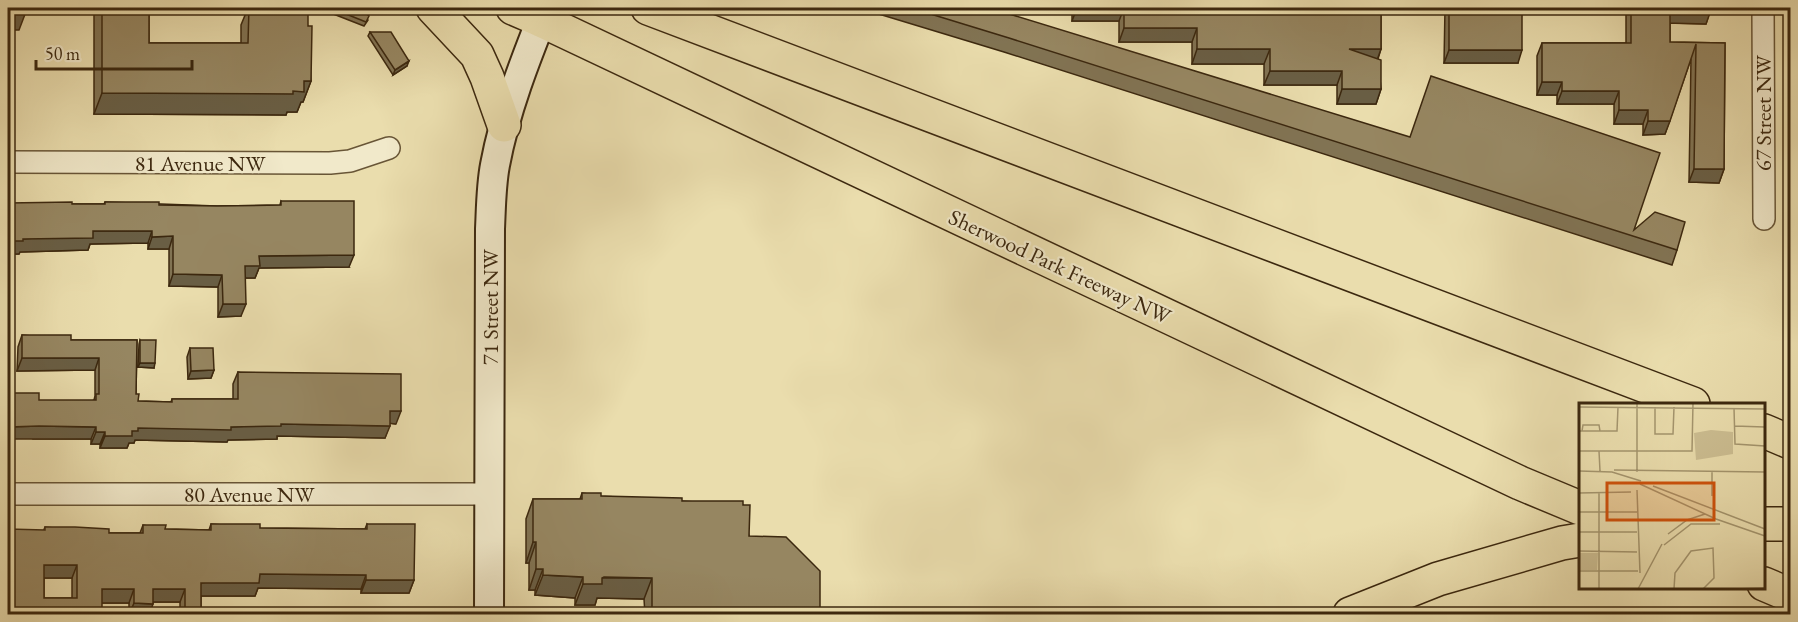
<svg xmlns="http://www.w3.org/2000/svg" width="1798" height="622" font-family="'EB Garamond',serif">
<rect width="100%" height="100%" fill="#eaddad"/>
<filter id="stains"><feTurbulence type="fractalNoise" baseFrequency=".00333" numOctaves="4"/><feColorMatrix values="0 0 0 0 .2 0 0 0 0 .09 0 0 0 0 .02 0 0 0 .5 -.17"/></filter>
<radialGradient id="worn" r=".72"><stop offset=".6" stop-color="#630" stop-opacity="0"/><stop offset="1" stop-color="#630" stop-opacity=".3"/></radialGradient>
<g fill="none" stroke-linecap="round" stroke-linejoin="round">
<g stroke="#685536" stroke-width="24">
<path id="street" d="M 1763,8 L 1764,219
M 8,162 L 330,163 L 350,161 L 389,148
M 8,494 L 490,494"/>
</g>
<g stroke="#3c280f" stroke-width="32">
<path id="secondary" d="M 489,614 L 490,229 C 491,208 491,186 495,165 C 505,111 526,58 546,8"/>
</g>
<g stroke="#3c280f" stroke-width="36">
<path id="primary" d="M 433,8 L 477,55 L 487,77 L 504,125
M 513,8 L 541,20"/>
</g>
<g stroke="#3c280f" stroke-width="36">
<path id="highway" d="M 648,8 L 1693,404
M 541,20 L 1520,483 L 1580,508
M 1764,431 L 1790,442
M 1764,524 L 1790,524
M 1764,584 L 1790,595
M 1350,614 L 1438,579 L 1562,543 L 1580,540"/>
</g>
<use href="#street" stroke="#f1e9ca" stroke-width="21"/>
<use href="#secondary" stroke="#f1e9ca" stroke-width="28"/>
<use href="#primary" stroke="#eaddad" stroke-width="33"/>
<use href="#highway" stroke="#eaddad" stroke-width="33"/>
</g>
<path fill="#817353" stroke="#3c280f" stroke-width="1.5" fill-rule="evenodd" d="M 94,8 L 149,8 L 149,43 L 241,43 L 241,25 L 248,8 L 295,8 L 295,13 L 308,26 L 311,81 L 303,102 L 301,102 L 297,112 L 287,112 L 286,115 L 94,114 Z
M 318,8 L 358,8 L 368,20 L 364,26 Z
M 859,8 L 990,8 L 1634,230 L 1677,250 L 1672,265 L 1004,52 Z
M 1048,8 L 1381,8 L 1381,49 L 1378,59 L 1381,89 L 1376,104 L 1337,104 L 1337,85 L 1264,85 L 1264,64 L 1192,64 L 1192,42 L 1119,42 L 1119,21 L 1072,21 L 1072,11 L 1048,11 Z
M 1445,8 L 1522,8 L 1518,63 L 1444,63 Z
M 1619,8 L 1711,8 L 1706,24 L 1670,23 L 1670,42 L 1725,43 L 1724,169 L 1719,183 L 1689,182 L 1691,59 L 1665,134 L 1643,135 L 1643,124 L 1614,124 L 1614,104 L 1557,104 L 1557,95 L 1537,95 L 1537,56 L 1542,43 L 1626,43 L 1626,14 L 1619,14 Z
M 370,32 L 407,66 L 393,75 L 368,36 Z
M 281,201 L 349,267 L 259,268 L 255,278 L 245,278 L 241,316 L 218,317 L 218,287 L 169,286 L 169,249 L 148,249 L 148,243 L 90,244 L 88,250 L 20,252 L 19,254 L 8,254 L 72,204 L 104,204 L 105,202 L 217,206 L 280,205 Z
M 22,335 L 71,340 L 137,340 L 136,394 L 138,401 L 171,402 L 172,399 L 233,399 L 233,384 L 238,372 L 396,424 L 390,423 L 385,438 L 277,436 L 277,439 L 228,440 L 227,442 L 135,440 L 134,443 L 129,443 L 127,448 L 100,448 L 100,444 L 91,444 L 91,439 L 34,439 L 94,400 L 95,396 L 95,370 L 17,371 L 18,347 Z
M 140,340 L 154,368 L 138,367 L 139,344 Z
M 190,348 L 214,370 L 211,378 L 188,379 L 187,357 Z
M 582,493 L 601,496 L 743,505 L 749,536 L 820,613 L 823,615 L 645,615 L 644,599 L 597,598 L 595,605 L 575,605 L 575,598 L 535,595 L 535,590 L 529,590 L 529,563 L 526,563 L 526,519 L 533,499 L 580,499 Z
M 211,524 L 260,528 L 365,529 L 367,524 L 414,580 L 409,593 L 361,593 L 361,589 L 258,588 L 255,596 L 201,596 L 201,615 L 180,615 L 180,602 L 153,602 L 149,615 L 129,615 L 129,603 L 102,603 L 8,615 L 45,527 L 109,533 L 140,533 L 143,525 L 165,529 L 209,530 ZM 44,578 L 72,578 L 72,598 L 44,598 Z"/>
<path fill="#695e44" stroke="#3c280f" stroke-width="1.5" d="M 1049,8 L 1073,8 L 1072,11 L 1048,11 Z
M 1077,8 L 1124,8 L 1119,21 L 1072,21 Z
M 1621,8 L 1629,8 L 1626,14 L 1619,14 Z
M 8,9 L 27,9 L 19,30 L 8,30 Z
M 1670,10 L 1711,10 L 1706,24 L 1665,23 Z
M 1124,28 L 1197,28 L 1192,42 L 1119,42 Z
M 1197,49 L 1270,49 L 1264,64 L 1192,64 Z
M 1349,49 L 1381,49 L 1376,63 Z
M 1449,50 L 1522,50 L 1518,63 L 1444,63 Z
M 409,61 L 407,66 L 393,75 L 395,70 Z
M 1270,71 L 1342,71 L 1337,85 L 1264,85 Z
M 304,81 L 311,81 L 303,102 L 301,102 L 297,112 L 287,112 L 286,115 L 94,114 L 102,93 L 293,91 Z
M 1542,82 L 1562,82 L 1557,95 L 1537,95 Z
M 1342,89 L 1381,89 L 1376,104 L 1337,104 Z
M 1562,91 L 1619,91 L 1614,104 L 1557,104 Z
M 1619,110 L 1648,110 L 1643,124 L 1614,124 Z
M 1648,121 L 1670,121 L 1665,134 L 1643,135 Z
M 1694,169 L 1724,169 L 1719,183 L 1689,182 Z
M 93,231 L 152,231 L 148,243 L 90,244 L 88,250 L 20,252 L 19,254 L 8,254 L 8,241 Z
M 173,236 L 169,249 L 148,249 L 152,237 Z
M 354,255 L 349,267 L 259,268 L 255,278 L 240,278 L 245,266 L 259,256 Z
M 173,274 L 222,275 L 218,287 L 169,286 Z
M 223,304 L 246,304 L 241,316 L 218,317 Z
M 22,358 L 99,358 L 95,370 L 17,371 Z
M 140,363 L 155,363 L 154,368 L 138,367 Z
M 214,370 L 211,378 L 188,379 L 191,371 Z
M 390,411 L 401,411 L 396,424 L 386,423 Z
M 281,424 L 390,426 L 385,438 L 277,436 L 277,439 L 228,440 L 227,442 L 135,440 L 134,443 L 129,443 L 127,448 L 100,448 L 105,436 L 132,431 L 138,428 L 231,427 Z
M 39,426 L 96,427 L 91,439 L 8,439 L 8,427 Z
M 96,432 L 105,432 L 100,444 L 91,444 Z
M 533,542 L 536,542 L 529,563 L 526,563 Z
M 44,565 L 77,565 L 72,578 L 39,578 Z
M 536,569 L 543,569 L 535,590 L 529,590 Z
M 260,574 L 366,575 L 361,589 L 258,588 L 255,596 L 196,596 L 201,583 Z
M 543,575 L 583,577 L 575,598 L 535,595 Z
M 602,578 L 652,578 L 644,599 L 597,598 L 595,605 L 575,605 L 583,584 Z
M 366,580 L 414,580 L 409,593 L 361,593 Z
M 102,589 L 134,589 L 129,603 L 97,603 Z
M 153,589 L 185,589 L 180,602 L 148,602 Z
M 134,603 L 153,604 L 149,615 L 129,615 Z"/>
<path fill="#968661" stroke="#3c280f" stroke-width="1.5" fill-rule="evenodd" d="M 8,8 L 27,8 L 27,9 L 8,9 Z
M 102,8 L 149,8 L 149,43 L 248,43 L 249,8 L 295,8 L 295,13 L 308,14 L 308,26 L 312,26 L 311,81 L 304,81 L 304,92 L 293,91 L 293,94 L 102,93 Z
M 331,8 L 358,8 L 369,16 L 366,22 Z
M 911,8 L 990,8 L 1410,137 L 1431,76 L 1660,153 L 1634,230 L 1655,212 L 1685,222 L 1677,250 L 1009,38 Z
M 1124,8 L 1381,8 L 1381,49 L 1349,49 L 1381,60 L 1381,89 L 1342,89 L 1342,71 L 1270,71 L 1270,49 L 1197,49 L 1197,28 L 1124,28 Z
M 1449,8 L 1522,8 L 1522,50 L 1449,50 Z
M 1631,8 L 1711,8 L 1711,10 L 1670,10 L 1670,42 L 1725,43 L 1724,169 L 1694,169 L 1696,44 L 1670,121 L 1648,121 L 1648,110 L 1619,110 L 1619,91 L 1562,91 L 1562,82 L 1542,82 L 1542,43 L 1631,43 Z
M 370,32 L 391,32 L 409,61 L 395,70 Z
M 281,201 L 354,201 L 354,255 L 259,256 L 260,266 L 245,266 L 246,304 L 223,304 L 222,275 L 173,274 L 173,236 L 152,237 L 152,231 L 93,231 L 93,238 L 23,239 L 23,241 L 8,241 L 8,203 L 72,202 L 72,204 L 105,204 L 105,202 L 159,202 L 159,205 L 217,206 L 281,205 Z
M 22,335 L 71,335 L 71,340 L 137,340 L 136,394 L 139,394 L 138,401 L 172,402 L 172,399 L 238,399 L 238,372 L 401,374 L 401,411 L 390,411 L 390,426 L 281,424 L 281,426 L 231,427 L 231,430 L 138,428 L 138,431 L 132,431 L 132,436 L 105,436 L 105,432 L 96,432 L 96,427 L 39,426 L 8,427 L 8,393 L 39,393 L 39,400 L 96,400 L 96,394 L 99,394 L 99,358 L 22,358 Z
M 140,340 L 156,340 L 155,363 L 140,363 Z
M 190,348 L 213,348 L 214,370 L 191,371 Z
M 582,493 L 601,493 L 601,496 L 682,498 L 682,501 L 743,501 L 743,505 L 750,505 L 749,536 L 786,537 L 820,571 L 820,613 L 823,613 L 823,615 L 652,615 L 652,578 L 604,577 L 602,578 L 602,584 L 583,584 L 583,577 L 543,575 L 543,569 L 536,569 L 536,542 L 533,542 L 533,499 L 582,499 Z
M 211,524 L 260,524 L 260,528 L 367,529 L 367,524 L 415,524 L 414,580 L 366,580 L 366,575 L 260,574 L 259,583 L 201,583 L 201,615 L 185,615 L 185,589 L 153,589 L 153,604 L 134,603 L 134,589 L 102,589 L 102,615 L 8,615 L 8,529 L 45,530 L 45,527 L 75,527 L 109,529 L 109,533 L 143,533 L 143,525 L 166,525 L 165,529 L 211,530 ZM 44,565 L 77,565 L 77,598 L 44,598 Z"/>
<g text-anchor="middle" stroke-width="4.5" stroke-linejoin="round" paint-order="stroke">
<g font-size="22" fill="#3c280f" stroke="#f1e9ca">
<text transform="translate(1763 113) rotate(-90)" y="8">67 Street NW</text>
<text x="200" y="171">81 Avenue NW</text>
<text transform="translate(1060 266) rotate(25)" y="8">Sherwood Park Freeway NW</text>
<text transform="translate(490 307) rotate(-90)" y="8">71 Street NW</text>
<text x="249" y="502">80 Avenue NW</text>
</g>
</g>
<g transform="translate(1579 403)">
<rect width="186" height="186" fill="#eaddad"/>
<path d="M 132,27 L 154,29 L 154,51 L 117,57 L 115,30 ZM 0,150 L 19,150 L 18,167 L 0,167 Z" fill="#ccbe92"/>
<path fill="none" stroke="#a4956e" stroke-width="1.5" d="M 0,4 L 186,6M 76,4 L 76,31 L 94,31 L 95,4M 155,5 L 156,41 L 186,43M 155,23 L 186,24M 0,28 L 38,28 L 39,4M 3,28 L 4,22 L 20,22 L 21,28M 0,48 L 113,48 L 114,0M 20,48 L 21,68M 35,67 L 186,69M 0,68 L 33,69 L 62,78M 58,69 L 58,0M 133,69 L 133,93M 61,81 L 137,116 L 186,133M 74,83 L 186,126M 58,87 L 61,170M 0,90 L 52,89M 0,109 L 58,109M 0,129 L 58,129M 89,131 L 108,117 L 126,111M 85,142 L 112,121 L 141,121M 0,148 L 58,149M 0,168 L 59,168M 20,186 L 20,90M 59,186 L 83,141M 95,186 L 96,170 L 112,148 L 134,145 L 135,175 L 124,186M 155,186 L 186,185"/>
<path fill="#ce520c" fill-opacity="0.15" stroke="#ce520c" stroke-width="3" d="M 28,80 L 135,80 L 135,117 L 28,117 Z"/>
<rect width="186" height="186" fill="none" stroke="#3c280f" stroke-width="3"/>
</g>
<rect width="1798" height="622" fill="none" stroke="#eaddad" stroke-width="30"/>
<rect x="9" y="9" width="1780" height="604" fill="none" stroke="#3c280f" stroke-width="3"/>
<rect x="15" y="15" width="1768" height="592" fill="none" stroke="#3c280f" stroke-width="1.5"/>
<path d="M36 60v9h156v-9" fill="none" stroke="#3c280f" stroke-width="3"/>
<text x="45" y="60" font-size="18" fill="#3c280f" stroke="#f1e9ca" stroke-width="4.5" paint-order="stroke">50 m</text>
<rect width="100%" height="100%" filter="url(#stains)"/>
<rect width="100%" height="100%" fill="url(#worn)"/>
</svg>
